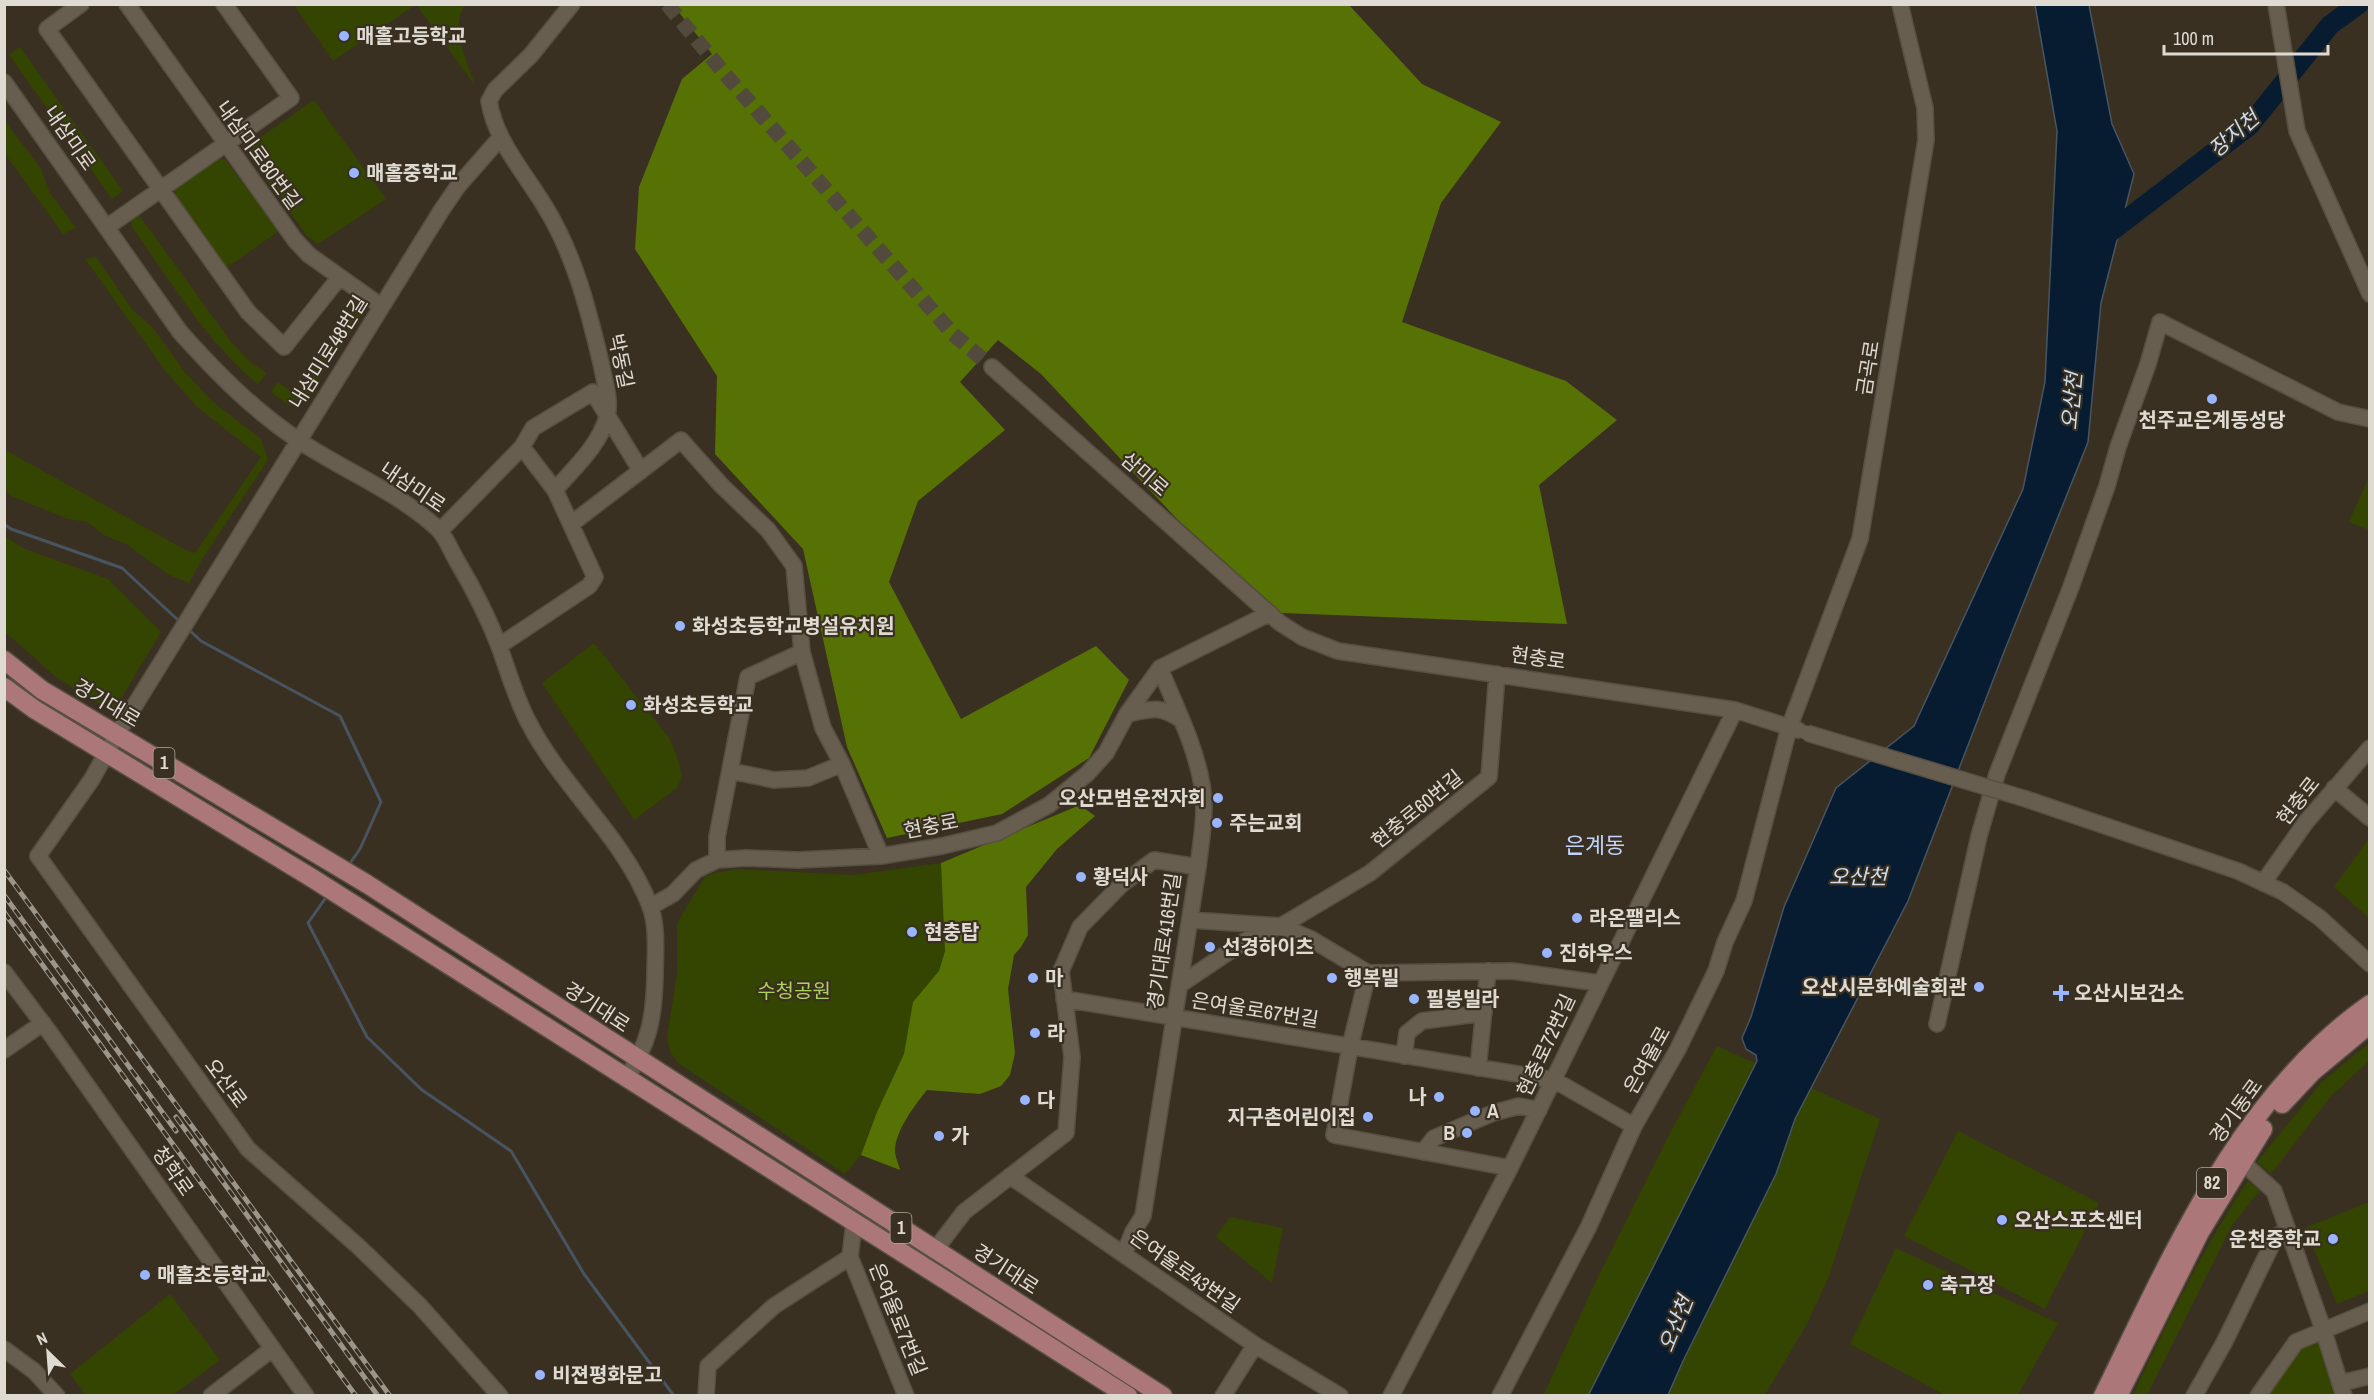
<svg xmlns="http://www.w3.org/2000/svg" width="2374" height="1400" font-family="'Archivo Narrow','Noto Sans KR',sans-serif">
<rect width="100%" height="100%" fill="#393022"/>
<path fill="#334500" d="M 423,4 L 465,5 C 449,27 468,64 476,87 L 418,7 Z
M 294,5 L 415,5 L 333,61 Z
M 20,47 L 123,191 L 112,199 L 9,55 Z
M 314,100 L 386,199 L 318,244 L 307,236 L 245,148 Z
M 4,120 L 40,167 L 50,193 L 76,228 L 63,234 L 5,154 Z
M 217,159 L 225,159 L 279,231 L 226,268 L 175,196 L 175,189 Z
M 139,215 L 232,343 L 250,362 L 267,373 L 258,384 C 206,342 171,281 132,227 L 131,220 Z
M 96,257 L 132,309 L 153,328 L 183,370 L 212,401 L 261,439 L 268,460 L 203,558 L 189,583 L 169,575 L 126,544 L 104,535 L 87,522 L 68,519 L 11,496 L 5,491 L 5,450 L 184,549 L 195,553 L 261,457 L 197,407 L 167,373 L 85,259 Z
M 359,302 L 362,305 L 363,312 L 302,404 L 290,406 L 271,392 L 278,382 L 296,395 Z
M 2369,477 L 2369,530 L 2349,522 Z
M 4,536 L 25,549 L 108,579 L 161,632 L 117,705 L 107,709 L 56,677 L 5,632 Z
M 594,643 L 670,739 L 679,762 L 682,777 L 677,788 L 634,820 L 542,683 Z
M 2369,838 L 2369,918 L 2334,887 Z
M 941,863 L 945,951 L 939,971 L 913,1002 L 904,1054 L 877,1112 L 861,1155 L 845,1174 L 678,1063 L 670,1051 L 667,1038 L 677,973 L 677,923 L 705,877 L 715,873 L 738,869 L 853,875 Z
M 2369,1043 L 2369,1061 L 2331,1096 L 2271,1174 L 2257,1162 L 2321,1083 Z
M 1717,1046 L 1880,1119 L 1829,1276 L 1808,1322 L 1765,1395 L 1543,1396 L 1595,1283 L 1669,1135 Z
M 1958,1131 L 2099,1203 L 2045,1309 L 1904,1236 Z
M 2248,1181 L 2260,1190 L 2231,1227 L 2147,1395 L 2133,1395 C 2168,1321 2202,1249 2248,1181 Z
M 2369,1202 L 2369,1291 L 2337,1304 L 2305,1228 Z
M 1230,1217 L 1283,1228 L 1272,1283 L 1216,1237 Z
M 1896,1248 L 2058,1323 L 2018,1395 L 1945,1395 L 1850,1344 Z
M 170,1294 L 220,1360 L 173,1395 L 86,1395 L 70,1374 Z
M 2320,1342 L 2337,1395 L 2267,1396 L 2300,1347 Z"/>
<path fill="#577204" d="M 673,5 L 1349,5 L 1422,84 L 1501,122 L 1441,203 L 1402,322 L 1566,381 L 1617,420 L 1539,485 L 1567,624 L 1282,613 L 1177,519 L 1041,374 L 998,340 L 960,382 L 1005,430 L 918,501 L 889,582 L 961,719 L 1096,646 L 1129,680 L 1089,758 L 1002,814 L 887,838 L 847,747 L 803,549 L 715,454 L 717,376 L 635,249 L 639,187 L 682,79 L 712,54 Z
M 1080,805 L 1095,816 L 1057,849 L 1026,887 L 1028,935 L 1021,947 L 1014,955 L 1008,989 L 1015,1053 L 1010,1075 L 1001,1086 L 980,1094 L 927,1090 C 915,1105 895,1131 895,1151 C 895,1157 899,1164 900,1170 L 861,1155 L 877,1112 L 904,1054 L 913,1002 L 939,971 L 945,951 L 941,863 Z"/>
<path fill="#071c31" stroke="#485561" stroke-width="1.5" d="M 2035,5 L 2089,5 L 2112,124 L 2134,174 L 2101,303 L 2088,442 L 2002,657 L 1908,901 L 1795,1119 L 1776,1174 L 1683,1361 L 1668,1395 L 1588,1396 L 1757,1061 L 1756,1055 L 1746,1049 L 1742,1038 L 1751,1017 L 1784,907 L 1836,788 L 1914,726 L 2023,489 L 2045,382 L 2057,131 Z"/>
<g fill="none" stroke-linecap="round" stroke-linejoin="round">
<path stroke="#485561" stroke-width="3" d="M 4,524 L 11,529 L 122,568 L 180,622
M 187,628 L 201,641 L 340,716 L 381,802 L 360,849 L 348,866
M 327,896 L 308,923 L 367,1037 L 422,1090 L 511,1151 L 584,1274 L 674,1396"/>
<path stroke="#071c31" stroke-width="20" d="M 2101,239 L 2250,125 L 2330,25 L 2359,4"/>
<path stroke="#524a3c" stroke-width="15" stroke-dasharray="15 8" stroke-linecap="butt" d="M 667,4 L 725,74 L 953,334 L 992,367"/>
<g stroke="#564f42" stroke-width="18">
<path id="minor" d="M 81,4 L 47,29 L 248,312 L 284,347 L 339,278
M 127,4 L 295,240 L 309,255 L 381,306
M 2276,4 L 2297,131 L 2370,294
M 4,82 L 180,332 C 216,372 253,410 298,440 C 344,471 397,491 438,529 C 446,537 451,551 457,561 C 473,588 488,617 499,646 C 509,673 516,700 530,725 C 563,788 624,838 650,906 C 658,927 655,954 655,976 C 654,1019 649,1043 626,1079
M 107,227 L 291,98 L 224,4
M 992,367 L 1280,623 L 1302,637 L 1338,651 L 1735,710 L 1798,730
M 522,447 L 533,428 L 593,392 L 641,471
M 571,524 L 681,440 L 721,485 L 768,530 L 794,566 L 802,652 L 823,728 L 842,764 L 881,856
M 440,531 L 522,447 L 555,490
M 499,646 L 589,586 L 595,577 L 555,490 C 574,468 599,446 607,417 C 611,399 604,380 601,363 C 588,308 574,253 544,205 C 524,172 495,140 489,101 L 495,90 L 531,55 L 572,4
M 1160,668 C 1175,706 1195,744 1202,785 C 1207,811 1201,841 1198,867
M 1127,714 C 1151,709 1159,705 1180,719
M 731,771 L 774,780 L 808,778 L 842,764
M 2334,788 L 2370,818
M 2026,799 L 2238,871 L 2283,892 L 2320,918 L 2370,964
M 717,860 L 717,837 L 748,677 L 802,652
M 2263,883 L 2306,822 L 2370,748
M 650,907 L 673,894 L 696,870 L 717,860 L 746,858 L 798,860 L 881,856 L 942,846 L 997,833 L 1049,805 L 1087,774 L 1106,753 L 1127,714 L 1160,668 L 1270,613
M 1191,920 L 1281,926 L 1370,873 L 1489,777 L 1497,674
M 4,972 L 50,1033 L 306,1396
M 1368,973 L 1350,1047 L 1334,1135 L 1510,1168
M 1181,984 L 1254,935 L 1281,926 L 1311,939 L 1368,973 L 1512,971 L 1599,983
M 1064,999 L 1554,1080 L 1634,1126
M 1937,1024 L 1979,836 L 1997,774 L 2071,587 L 2107,486 L 2118,447 L 2148,364 L 2160,322 L 2338,412 L 2370,419
M 4,1050 L 43,1023
M 1404,1056 L 1407,1033 L 1422,1021 L 1484,1013
M 1478,1068 L 1488,971
M 1423,1152 L 1434,1138 L 1493,1113 L 1519,1106 L 1539,1110
M 2242,1162 L 2274,1191 L 2323,1329 L 2344,1396
M 1010,1176 L 1255,1345 L 1340,1396
M 854,1223 L 850,1257 L 906,1396
M 935,1250 L 964,1212 L 1066,1133 L 1072,1057 L 1061,971 L 1080,927 L 1122,884 L 1154,860 L 1198,867 L 1143,1216 L 1133,1232 L 1124,1254
M 4,1349 L 34,1371 L 57,1396
M 2341,1383 L 2370,1376
M 211,1396 L 272,1349
M 500,1396 L 420,1306 L 359,1247 L 248,1149 L 38,856 L 92,779 L 117,734 L 441,211 L 458,186 L 501,137
M 706,1396 L 708,1366 L 774,1306 L 850,1257
M 1223,1396 L 1255,1345
M 1391,1396 L 1510,1168 L 1735,710
M 1500,1396 L 1588,1228 L 1634,1126 L 1678,1049 L 1716,971 L 1725,942 L 1744,901 L 1789,728 L 1860,539 L 1926,140 L 1925,108 L 1900,4
M 2194,1396 L 2225,1341 L 2276,1236 L 2288,1231
M 2258,1396 L 2296,1342 L 2370,1311"/>
</g>
<g stroke="#564f42" stroke-width="21">
<path id="major" d="M 4,660 L 42,690 L 367,884 L 1163,1396
M 4,687 L 34,709 L 312,878 L 1128,1396
M 2282,1104 L 2312,1072 L 2370,1024
M 2103,1396 C 2171,1257 2239,1096 2370,1004
M 2118,1396 L 2200,1232 L 2263,1129"/>
</g>
<use href="#minor" stroke="#685e4f" stroke-width="15"/>
<use href="#major" stroke="#ab7778" stroke-width="18"/>
<g stroke="#9b958a" stroke-width="5">
<path id="rail" d="M 4,870 L 390,1396
M 4,895 L 176,1131
M 4,912 L 356,1396
M 176,1117 L 378,1396"/>
</g>
<use href="#rail" stroke="#393022" stroke-width="3" stroke-dasharray="9" stroke-linecap="butt"/>
<g stroke="#564f42" stroke-width="18" stroke-linecap="butt">
<path id="minor-bridge" d="M 1807,733 L 2026,799"/>
</g>
<use href="#minor-bridge" stroke="#685e4f" stroke-width="15"/>
</g>
<g fill="#98b5fd" stroke="#393022" stroke-width="2">
<circle cx="344" cy="36" r="6"/>
<circle cx="354" cy="173" r="6"/>
<circle cx="2212" cy="399" r="6"/>
<circle cx="680" cy="626" r="6"/>
<circle cx="631" cy="705" r="6"/>
<circle cx="1218" cy="798" r="6"/>
<circle cx="1217" cy="823" r="6"/>
<circle cx="1081" cy="877" r="6"/>
<circle cx="1577" cy="918" r="6"/>
<circle cx="912" cy="932" r="6"/>
<circle cx="1210" cy="947" r="6"/>
<circle cx="1547" cy="953" r="6"/>
<circle cx="1033" cy="978" r="6"/>
<circle cx="1332" cy="978" r="6"/>
<circle cx="1979" cy="987" r="6"/>
<path d="M2058 984h6v6h6v6h-6v6h-6v-6h-6v-6h6z"/>
<circle cx="1414" cy="999" r="6"/>
<circle cx="1035" cy="1033" r="6"/>
<circle cx="1439" cy="1097" r="6"/>
<circle cx="1025" cy="1100" r="6"/>
<circle cx="1475" cy="1111" r="6"/>
<circle cx="1368" cy="1117" r="6"/>
<circle cx="1467" cy="1133" r="6"/>
<circle cx="939" cy="1136" r="6"/>
<circle cx="2002" cy="1220" r="6"/>
<circle cx="2333" cy="1239" r="6"/>
<circle cx="145" cy="1275" r="6"/>
<circle cx="1928" cy="1285" r="6"/>
<circle cx="540" cy="1375" r="6"/>
</g>
<g text-anchor="middle" stroke-width="4.5" stroke-linejoin="round" paint-order="stroke">
<g fill="#393022" stroke="#aea89d" stroke-width="1.5">
<rect x="153.5" y="748" width="21" height="30" rx="4.5"/>
<rect x="2197" y="1168" width="30" height="30" rx="4.5"/>
<rect x="890.5" y="1213" width="21" height="30" rx="4.5"/>
</g>
<g font-size="18" font-weight="bold" fill="#e0dbd2">
<text x="164" y="769">1</text>
<text x="2212" y="1189">82</text>
<text x="901" y="1234">1</text>
</g>
<g font-size="20" font-weight="bold" fill="#e0dbd2" stroke="#393022" text-anchor="start">
<text x="356" y="43">매홀고등학교</text>
<text x="366" y="180">매홀중학교</text>
<text x="2212" y="427" text-anchor="middle">천주교은계동성당</text>
<text x="692" y="633">화성초등학교병설유치원</text>
<text x="643" y="712">화성초등학교</text>
<text x="1206" y="805" text-anchor="end">오산모범운전자회</text>
<text x="1229" y="830">주는교회</text>
<text x="1093" y="884">황덕사</text>
<text x="1589" y="925">라온팰리스</text>
<text x="924" y="939">현충탑</text>
<text x="1222" y="954">선경하이츠</text>
<text x="1559" y="960">진하우스</text>
<text x="1045" y="985">마</text>
<text x="1344" y="985">행복빌</text>
<text x="1967" y="994" text-anchor="end">오산시문화예술회관</text>
<text x="2074" y="1000">오산시보건소</text>
<text x="1426" y="1006">필봉빌라</text>
<text x="1047" y="1040">라</text>
<text x="1427" y="1104" text-anchor="end">나</text>
<text x="1037" y="1107">다</text>
<text x="1487" y="1118">A</text>
<text x="1356" y="1124" text-anchor="end">지구촌어린이집</text>
<text x="1455" y="1140" text-anchor="end">B</text>
<text x="951" y="1143">가</text>
<text x="2014" y="1227">오산스포츠센터</text>
<text x="2321" y="1246" text-anchor="end">운천중학교</text>
<text x="157" y="1282">매홀초등학교</text>
<text x="1940" y="1292">축구장</text>
<text x="552" y="1382">비젼평화문고</text>
</g>
<g font-size="20" fill="#e0dbd2" stroke="#393022">
<text transform="translate(70 138) rotate(55)" y="7">내삼미로</text>
<text transform="translate(259 155) rotate(54)" y="7">내삼미로80번길</text>
<text transform="translate(328 352) rotate(-58)" y="7">내삼미로48번길</text>
<text transform="translate(621 361) rotate(78)" y="7">박동길</text>
<text transform="translate(1868 368) rotate(-81)" y="7">금곡로</text>
<text transform="translate(1145 474) rotate(41)" y="7">삼미로</text>
<text transform="translate(413 487) rotate(34)" y="7">내삼미로</text>
<text transform="translate(1538 658) rotate(8)" y="7">현충로</text>
<text transform="translate(107 703) rotate(31)" y="7">경기대로</text>
<text transform="translate(2298 801) rotate(-52)" y="7">현충로</text>
<text transform="translate(1417 809) rotate(-39)" y="7">현충로60번길</text>
<text transform="translate(931 826) rotate(-11)" y="7">현충로</text>
<text transform="translate(1164 941) rotate(-82)" y="7">경기대로416번길</text>
<text transform="translate(597 1007) rotate(33)" y="7">경기대로</text>
<text transform="translate(1255 1010) rotate(9)" y="7">은여울로67번길</text>
<text transform="translate(1546 1045) rotate(-65)" y="7">현충로72번길</text>
<text transform="translate(1647 1060) rotate(-61)" y="7">은여울로</text>
<text transform="translate(226 1083) rotate(53)" y="7">오산로</text>
<text transform="translate(2236 1111) rotate(-54)" y="7">경기동로</text>
<text transform="translate(173 1171) rotate(55)" y="7">청학로</text>
<text transform="translate(1006 1269) rotate(33)" y="7">경기대로</text>
<text transform="translate(1185 1271) rotate(35)" y="7">은여울로43번길</text>
<text transform="translate(898 1319) rotate(68)" y="7">은여울로7번길</text>
</g>
<g font-size="20" fill="#acd257" stroke="#393022">
<text x="794" y="998">수청공원</text>
</g>
<g font-size="21" font-style="italic" fill="#cddef1" stroke="#393022">
<text transform="translate(2234 134) rotate(-41)" y="7">장지천</text>
<text transform="translate(2072 401) rotate(-85)" y="7">오산천</text>
<text x="1858" y="884">오산천</text>
<text transform="translate(1676 1324) rotate(-68)" y="7">오산천</text>
</g>
<g font-size="22" fill="#c1d2fb" stroke="#393022">
<text x="1595" y="853">은계동</text>
</g>
</g>
<rect width="2374" height="1400" fill="none" stroke="#e0dbd2" stroke-width="12"/>
<g transform="translate(48 1352) rotate(335)" stroke="#393022" stroke-width="4.5" paint-order="stroke">
<path d="M0-4.5L10 22L0 15L-10 22Z" fill="#e0dbd2"/>
<text y="-9" font-size="16" font-weight="bold" text-anchor="middle" fill="#e0dbd2">N</text>
</g>
<path d="M2164 45v9h164v-9" fill="none" stroke="#e0dbd2" stroke-width="3"/>
<text x="2173" y="45" font-size="18" fill="#e0dbd2" stroke="#393022" stroke-width="4.5" paint-order="stroke">100 m</text>
</svg>
